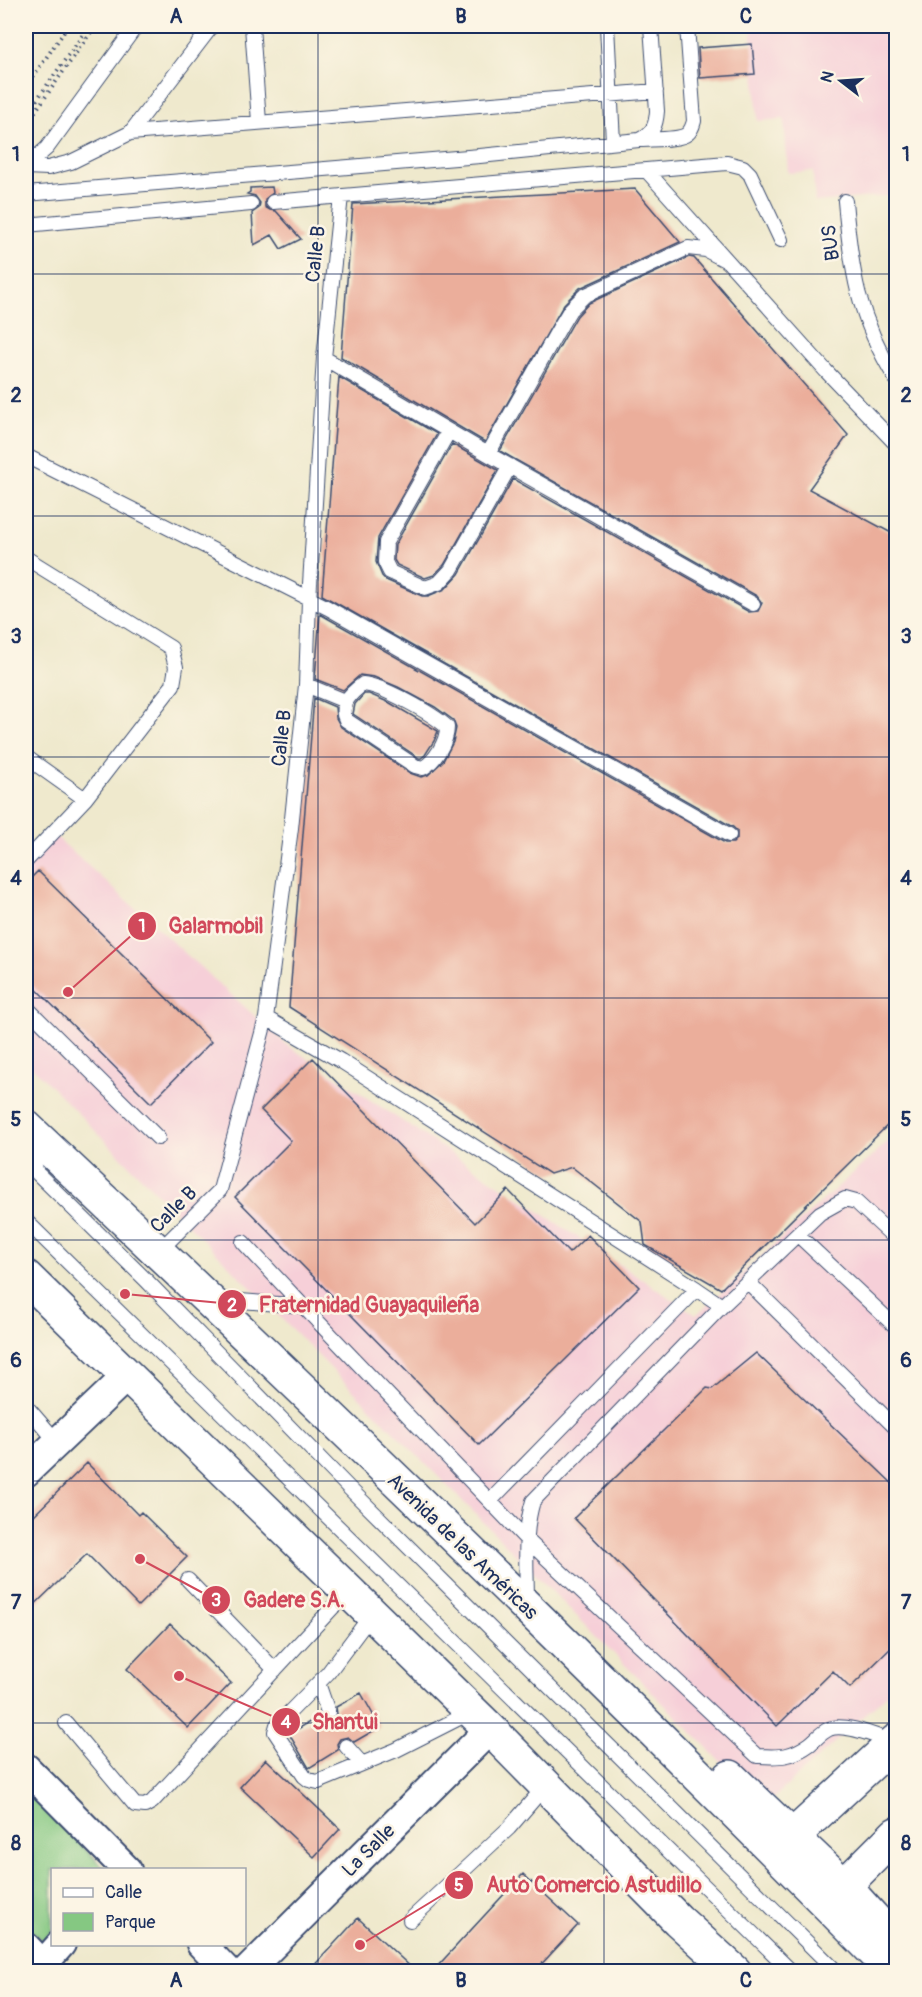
<svg xmlns="http://www.w3.org/2000/svg" width="922" height="1997" font-family="Pangolin,sans-serif">
<rect width="100%" height="100%" fill="#fcf5e5"/>
<filter id="ink" filterUnits="userSpaceOnUse"><feTurbulence type="fractalNoise" baseFrequency=".0167" numOctaves="2"/><feDisplacementMap in="SourceGraphic" scale="12" xChannelSelector="R" yChannelSelector="G"/><feConvolveMatrix kernelMatrix="1 2 1 2 8 2 1 2 1" color-interpolation-filters="sRGB"/></filter>
<filter id="wash" filterUnits="userSpaceOnUse"><feTurbulence type="fractalNoise" baseFrequency=".008" numOctaves="4" result="noise"/><feDisplacementMap in="SourceGraphic" scale="24" xChannelSelector="R" yChannelSelector="G"/><feGaussianBlur stdDeviation="1.35" result="paint"/><feColorMatrix in="noise" values="0 0 0 0 0 0 0 0 0 0 0 0 0 0 0 0 0 1.4 0 .05"/><feComposite in="paint" operator="in"/></filter>
<g filter="url(#wash)">
<rect width="100%" height="100%" fill="#efe9cd"/>
<path fill="#f6cfd8" d="M 751,26 L 896,26 L 896,195 L 815,202 L 813,171 L 788,173 L 784,119 L 758,121 Z
M 54,835 L 287,1045 L 696,1315 L 892,1138 L 896,1143 L 896,1686 L 765,1806 L 26,1061 L 26,862 Z"/>
<path fill="#85c882" stroke="#507c70" stroke-width="1.5" d="M 26,1789 L 105,1869 L 52,1870 L 52,1931 L 42,1942 L 26,1925 Z"/>
<g id="blocks">
<path fill="#ebae9b" d="M 752,44 L 755,74 L 700,78 L 698,48 Z
M 272,187 L 273,193 L 265,199 L 265,207 L 270,210 L 276,211 L 301,239 L 281,249 L 272,235 L 254,245 L 252,213 L 259,208 L 260,203 L 255,196 L 247,194 L 250,192 L 250,188 Z
M 635,189 L 680,242 L 580,288 L 564,304 L 485,442 L 341,357 L 353,204 Z
M 689,257 L 694,258 L 848,435 L 809,489 L 897,536 L 897,1116 L 721,1289 L 645,1245 L 642,1222 L 572,1167 L 550,1174 L 289,1007 L 314,698 L 335,707 L 336,718 L 341,727 L 410,773 L 421,777 L 428,775 L 443,761 L 453,742 L 456,728 L 453,720 L 435,707 L 398,687 L 374,677 L 360,675 L 343,690 L 315,679 L 320,614 L 725,843 L 733,843 L 737,839 L 737,831 L 733,827 L 322,595 L 339,377 L 437,434 L 378,538 L 376,562 L 382,576 L 386,580 L 422,596 L 428,596 L 445,589 L 459,574 L 513,479 L 749,612 L 758,611 L 762,603 L 757,596 L 500,451 L 577,316 L 589,303 Z
M 452,444 L 498,470 L 444,565 L 434,575 L 425,578 L 397,565 L 394,560 L 395,545 Z
M 364,694 L 369,694 L 390,703 L 438,731 L 434,741 L 425,755 L 421,758 L 419,758 L 353,714 L 355,704 Z
M 38,871 L 211,1042 L 151,1103 L 26,979 L 26,883 Z
M 313,1058 L 475,1223 L 508,1190 L 569,1253 L 588,1235 L 639,1287 L 479,1445 L 235,1197 L 291,1141 L 261,1110 Z
M 756,1353 L 897,1488 L 897,1642 L 850,1688 L 833,1671 L 777,1726 L 574,1518 L 707,1388 L 712,1389 Z
M 87,1463 L 138,1515 L 141,1512 L 187,1557 L 138,1606 L 87,1554 L 26,1613 L 26,1523 Z
M 170,1624 L 231,1683 L 188,1728 L 127,1669 Z
M 361,1693 L 380,1727 L 354,1742 L 348,1737 L 340,1739 L 337,1744 L 338,1750 L 309,1768 L 289,1734 L 320,1716 L 326,1721 L 331,1720 L 337,1714 L 336,1707 Z
M 266,1759 L 340,1829 L 314,1857 L 240,1787 Z
M 523,1874 L 578,1925 L 535,1971 L 433,1971 Z
M 358,1918 L 415,1971 L 309,1971 Z"/>
</g>
</g>
<g filter="url(#ink)">
<use href="#blocks" fill-opacity="0" stroke="#3b4b6f" stroke-width="1.5"/>
<g fill="none" stroke-linecap="round" stroke-linejoin="round">
<g stroke="#3b4b6f" stroke-width="16">
<path id="service" d="M 252,26 L 259,122
M 607,26 L 613,142
M 130,133 L 656,91
M 641,140 C 651,139 680,140 687,134 C 691,131 693,125 694,121 L 687,26
M 26,159 L 39,155 L 47,148 L 136,26
M 26,167 L 48,168 L 71,162 L 130,133 L 212,26
M 646,170 L 826,371 L 896,444
M 26,194 L 480,156 L 639,140 C 653,133 656,126 657,111 L 651,26
M 845,201 C 851,271 858,318 896,379
M 273,202 L 727,163 L 743,167 L 750,174 L 781,240
M 26,225 L 251,204
M 324,358 L 488,454 L 561,325 L 570,310 L 584,296 L 688,248 L 706,250 L 725,260
M 449,431 L 386,542 L 385,562 L 390,572 L 425,588 L 439,583 L 451,570 L 510,466
M 488,454 L 753,604
M 26,456 L 328,608 L 729,835
M 26,558 L 171,648 L 176,667 L 173,685 L 85,799 L 26,861
M 363,684 C 381,685 433,714 447,727 C 447,742 435,761 423,768 L 415,766 L 346,720 C 338,705 351,693 363,684 Z
M 306,685 L 345,701
M 26,757 L 85,799
M 26,1007 L 158,1138
M 266,1018 L 341,1061 L 697,1289 L 722,1306
M 28,1140 L 37,1173 L 146,1280 L 348,1487 L 837,1972
M 26,1221 L 792,1972
M 798,1235 L 896,1327
M 243,1242 L 303,1306
M 158,1252 L 220,1190 L 266,1018 L 291,828 L 306,685 L 309,600 L 324,358 L 341,196
M 748,1282 L 896,1428
M 215,1299 L 303,1306 L 526,1539 L 757,1756 C 779,1757 791,1758 810,1744 C 816,1739 822,1732 829,1729 C 844,1722 878,1737 893,1742
M 26,1406 L 57,1442
M 490,1501 L 697,1289
M 188,1580 L 275,1670
M 527,1602 C 527,1568 523,1534 533,1501 L 722,1306 L 820,1213 L 845,1199 L 856,1202 L 896,1239
M 372,1614 L 328,1673 L 277,1725 L 275,1732 L 304,1776 L 309,1780 L 318,1782 L 335,1775 L 396,1750 L 471,1712
M 318,1683 L 328,1712
M 66,1723 L 135,1805 L 145,1806 L 152,1802 L 348,1591
M 346,1746 L 362,1764
M 410,1920 L 509,1828 L 546,1785"/>
</g>
<g stroke="#3b4b6f" stroke-width="32">
<path id="minor" d="M 26,1472 L 127,1376
M 26,1768 L 127,1870
M 201,1944 L 228,1972
M 26,1947 L 43,1965
M 36,1972 L 61,1944
M 246,1972 L 490,1729"/>
</g>
<g stroke="#3b4b6f" stroke-width="36">
<path id="secondary" d="M 793,1836 L 896,1741
M 844,1886 L 896,1834"/>
</g>
<g stroke="#3b4b6f" stroke-width="36">
<path id="primary" d="M 26,1127 C 320,1404 610,1684 894,1972
M 26,1277 L 490,1729 L 678,1920 L 735,1972
M 730,1777 L 844,1886 L 896,1943"/>
</g>
<path stroke="#3b4b6f" stroke-width="4" stroke-dasharray="1.5 4.5" stroke-linecap="butt" d="M 26,87 L 68,26
M 26,115 L 89,26"/>
<use href="#service" stroke="#fff" stroke-width="14"/>
<use href="#minor" stroke="#fff" stroke-width="28"/>
<use href="#secondary" stroke="#fff" stroke-width="33"/>
<use href="#primary" stroke="#fff" stroke-width="33"/>
<path stroke="#3b4b6f" stroke-width="4" stroke-dasharray="1.5 4.5" stroke-linecap="butt" d="M 26,112 L 32,116 L 91,32 L 82,26"/>
</g>
</g>
<path fill="none" stroke="#1b2f5e" stroke-width="1.5" stroke-opacity="0.55" d="M 318,26 L 318,1972M 604,26 L 604,1972M 26,274 L 896,274M 26,516 L 896,516M 26,757 L 896,757M 26,998 L 896,998M 26,1240 L 896,1240M 26,1481 L 896,1481M 26,1723 L 896,1723"/>
<g text-anchor="middle" stroke-width="5" stroke-linejoin="round" paint-order="stroke">
<g font-size="20" fill="#1b2f5e" stroke="#fcf5e5">
<text transform="translate(830 243) rotate(-97)" y="7">BUS</text>
<text transform="translate(315 254) rotate(-84)" y="7">Calle B</text>
<text transform="translate(281 738) rotate(-84)" y="7">Calle B</text>
<text transform="translate(173 1209) rotate(-45)" y="7">Calle B</text>
<text transform="translate(463 1546) rotate(44)" y="7">Avenida de las Américas</text>
<text transform="translate(368 1850) rotate(-45)" y="7">La Salle</text>
</g>
</g>
<path fill="none" stroke="#d1495b" stroke-width="2" d="M68 992L142 926M125 1294L232 1304M140 1559L216 1600M179 1676L286 1722M360 1945L459 1885"/>
<g fill="#d1495b" stroke="#fcf5e5" stroke-width="2">
<circle cx="68" cy="992" r="6"/>
<circle cx="125" cy="1294" r="6"/>
<circle cx="140" cy="1559" r="6"/>
<circle cx="179" cy="1676" r="6"/>
<circle cx="360" cy="1945" r="6"/>
<circle cx="142" cy="926" r="15"/>
<circle cx="232" cy="1304" r="15"/>
<circle cx="216" cy="1600" r="15"/>
<circle cx="286" cy="1722" r="15"/>
<circle cx="459" cy="1885" r="15"/>
</g>
<g font-size="18" text-anchor="middle" font-weight="bold" fill="#fff">
<text x="142" y="932">1</text>
<text x="232" y="1311">2</text>
<text x="216" y="1606">3</text>
<text x="286" y="1728">4</text>
<text x="459" y="1891">5</text>
</g>
<g font-size="21" text-anchor="middle" font-weight="bold" fill="#d1495b" stroke="#fcf5e5" stroke-width="5" stroke-linejoin="round" paint-order="stroke">
<text x="216" y="933">Galarmobil</text>
<text x="369" y="1312">Fraternidad Guayaquileña</text>
<text x="294" y="1607">Gadere S.A.</text>
<text x="345" y="1729">Shantui</text>
<text x="594" y="1892">Auto Comercio Astudillo</text>
</g>
<rect width="922" height="1997" fill="none" stroke="#fcf5e5" stroke-width="66"/>
<rect x="51" y="1868" width="195" height="78" fill="#fcf5e5" stroke="#a2a6af" stroke-width="1.5"/>
<rect x="63" y="1888" width="30" height="9" fill="#ffffff" stroke="#a2a6af" stroke-width="1.5"/>
<text x="105" y="1898" font-size="18" fill="#1b2f5e">Calle</text>
<rect x="63" y="1913" width="30" height="18" fill="#85c882" stroke="#a2a6af" stroke-width="1.5"/>
<text x="105" y="1928" font-size="18" fill="#1b2f5e">Parque</text>
<g transform="translate(841 81) rotate(287)" stroke="#fcf5e5" stroke-width="4.5" paint-order="stroke">
<path d="M0-4.5L10 22L0 15L-10 22Z" fill="#1b2f5e"/>
<text y="-9" font-size="16" font-weight="bold" text-anchor="middle" fill="#1b2f5e">N</text>
</g>
<rect x="33" y="33" width="856" height="1931" fill="none" stroke="#1b2f5e" stroke-width="2"/>
<g font-size="20" text-anchor="middle" font-weight="bold" fill="#1b2f5e">
<text x="176" y="23">A</text>
<text x="461" y="23">B</text>
<text x="746" y="23">C</text>
<text x="16" y="161">1</text>
<text x="906" y="161">1</text>
<text x="16" y="402">2</text>
<text x="906" y="402">2</text>
<text x="16" y="643">3</text>
<text x="906" y="643">3</text>
<text x="16" y="885">4</text>
<text x="906" y="885">4</text>
<text x="16" y="1126">5</text>
<text x="906" y="1126">5</text>
<text x="16" y="1367">6</text>
<text x="906" y="1367">6</text>
<text x="16" y="1609">7</text>
<text x="906" y="1609">7</text>
<text x="16" y="1850">8</text>
<text x="906" y="1850">8</text>
<text x="176" y="1987">A</text>
<text x="461" y="1987">B</text>
<text x="746" y="1987">C</text>
</g>
</svg>
